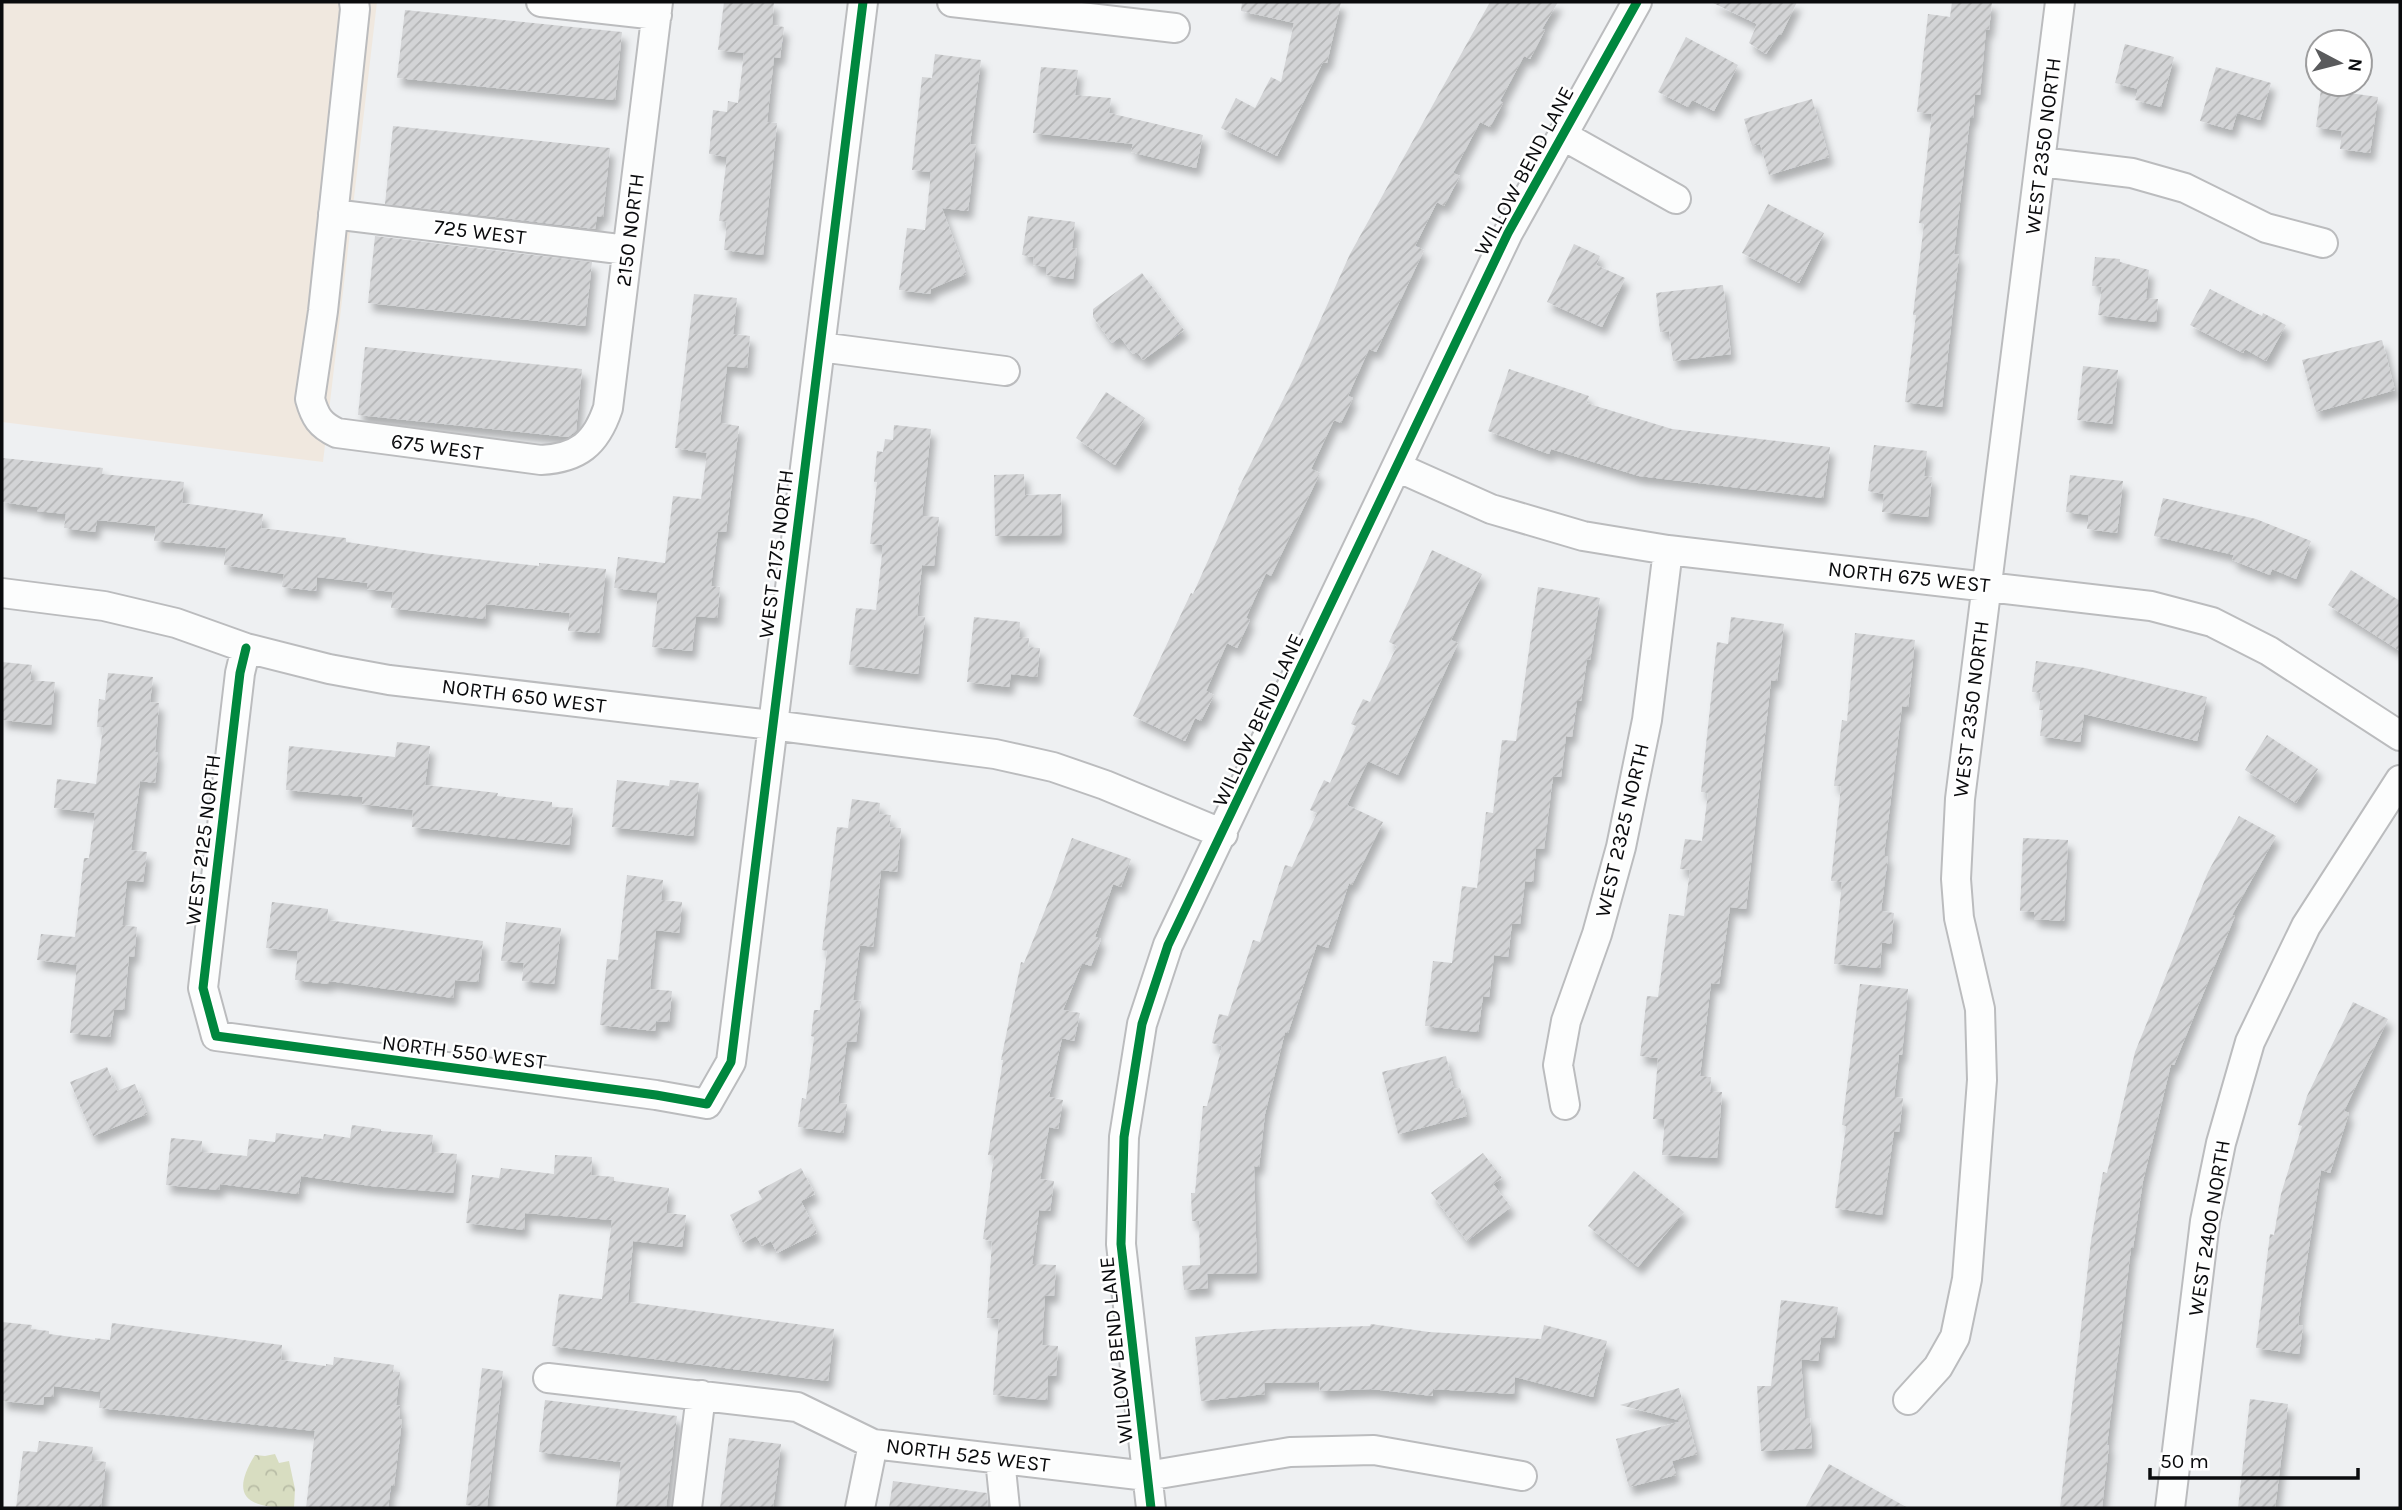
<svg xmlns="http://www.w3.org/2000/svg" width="2402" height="1510" font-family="Karla,sans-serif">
<defs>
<pattern id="park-crowns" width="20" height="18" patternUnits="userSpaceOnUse" patternTransform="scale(1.75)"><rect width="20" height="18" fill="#d8ddc1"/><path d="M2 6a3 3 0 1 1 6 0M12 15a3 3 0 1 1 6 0" fill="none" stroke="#b8bca5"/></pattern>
<pattern id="building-hatch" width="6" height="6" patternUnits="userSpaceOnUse" patternTransform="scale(1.75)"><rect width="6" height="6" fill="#d3d4d6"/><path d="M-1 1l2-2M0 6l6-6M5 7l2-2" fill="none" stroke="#b4b5b6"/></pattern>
<filter id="shadow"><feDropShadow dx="4.5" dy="8" stdDeviation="3.5" flood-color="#0004"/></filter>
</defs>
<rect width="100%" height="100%" fill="#eef0f2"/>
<path fill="#f0e8df" d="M 2,2 L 377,2 L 323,462 L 2,422 Z"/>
<path fill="url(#park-crowns)" d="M 275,1454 L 279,1463 L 289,1461 L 295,1489 L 294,1508 C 252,1508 227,1500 255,1455 L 265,1456 Z"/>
<path fill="url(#building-hatch)" filter="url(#shadow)" d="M 724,2 L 774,2 L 772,25 L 784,27 L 780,58 L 774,57 L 767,122 L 777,123 L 763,255 L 724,250 L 727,222 L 719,221 L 727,157 L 709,154 L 713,110 L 727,112 L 728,101 L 738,103 L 744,53 L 718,50 Z
M 1242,2 L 1341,2 L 1327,63 L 1323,62 L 1277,156 L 1221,128 L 1236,98 L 1255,108 L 1271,77 L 1281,82 L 1294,23 L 1241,11 Z
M 1490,2 L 1558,2 L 1542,29 L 1545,30 L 1530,59 L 1524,56 L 1500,101 L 1503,103 L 1490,127 L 1480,122 L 1453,173 L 1460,176 L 1444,206 L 1437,202 L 1415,246 L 1424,250 L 1376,352 L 1369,349 L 1348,396 L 1353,398 L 1341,423 L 1334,420 L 1311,469 L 1320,473 L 1271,576 L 1266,573 L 1246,618 L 1250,620 L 1237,648 L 1227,643 L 1206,691 L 1214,695 L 1201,721 L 1195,718 L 1185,741 L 1133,716 L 1191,593 L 1193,594 L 1239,491 L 1238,489 L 1297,372 L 1350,254 Z
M 1711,2 L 1797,2 L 1781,35 L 1779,34 L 1766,54 L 1749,43 L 1757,24 Z
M 1952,2 L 1992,2 L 1989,30 L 1986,29 L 1980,95 L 1975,94 L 1973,118 L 1970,118 L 1954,254 L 1959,255 L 1942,407 L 1905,402 L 1916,315 L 1913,315 L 1924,224 L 1919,223 L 1932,114 L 1917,112 L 1928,14 L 1950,17 Z
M 405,10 L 622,32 L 615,100 L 397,78 Z
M 1686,37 L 1738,65 L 1714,111 L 1692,100 L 1688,107 L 1658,92 Z
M 2125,44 L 2174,57 L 2161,107 L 2135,100 L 2138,89 L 2115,83 Z
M 935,54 L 981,60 L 970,144 L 976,145 L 968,211 L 942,208 L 966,274 L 931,289 L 930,294 L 899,290 L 907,228 L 925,230 L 931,172 L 912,170 L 922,77 L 932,78 Z
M 1041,67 L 1078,70 L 1075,95 L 1111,98 L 1109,113 L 1203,135 L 1196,168 L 1131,152 L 1133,144 L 1033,133 Z
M 2216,67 L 2271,83 L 2260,120 L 2237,113 L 2232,130 L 2200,121 Z
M 2321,89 L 2378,97 L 2370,153 L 2340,149 L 2342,131 L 2316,127 Z
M 1812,99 L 1829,157 L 1769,175 L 1760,144 L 1752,146 L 1744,119 Z
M 393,126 L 610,148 L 603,217 L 597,216 L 595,229 L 385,204 Z
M 1768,204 L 1824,233 L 1799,283 L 1742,253 Z
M 1028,216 L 1075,222 L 1072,248 L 1077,249 L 1073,279 L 1046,275 L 1047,267 L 1033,265 L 1034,257 L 1022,255 Z
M 375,236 L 592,262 L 585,326 L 368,303 Z
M 1574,244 L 1600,256 L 1596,265 L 1625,278 L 1602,327 L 1547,302 Z
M 2095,257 L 2120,259 L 2120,262 L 2149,270 L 2146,298 L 2158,299 L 2156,322 L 2098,315 L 2102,287 L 2092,286 Z
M 1142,273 L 1184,330 L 1143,360 L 1137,352 L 1133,354 L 1120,337 L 1112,343 L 1093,317 L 1093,309 Z
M 1723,285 L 1731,354 L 1673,361 L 1669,331 L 1660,332 L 1656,293 Z
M 2210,289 L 2262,316 L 2263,313 L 2286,325 L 2266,361 L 2245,349 L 2243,353 L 2190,325 Z
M 694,294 L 737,298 L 733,334 L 750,336 L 747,368 L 727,366 L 720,423 L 739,426 L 726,532 L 718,531 L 711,586 L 720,587 L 717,618 L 696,616 L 692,651 L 652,647 L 658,593 L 614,588 L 618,557 L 665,563 L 673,496 L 701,499 L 707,453 L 675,448 Z
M 2382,340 L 2395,390 L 2316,412 L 2302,360 Z
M 365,347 L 582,369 L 576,431 L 568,437 L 358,415 Z
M 2083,366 L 2118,370 L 2112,424 L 2077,420 Z
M 1509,369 L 1589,396 L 1586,403 L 1672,429 L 1830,447 L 1823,498 L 1639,476 L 1551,449 L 1549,454 L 1488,431 Z
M 1106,392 L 1145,418 L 1115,465 L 1076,438 Z
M 894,425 L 931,429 L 922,516 L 939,517 L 934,566 L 922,565 L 917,616 L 925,617 L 918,674 L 849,665 L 856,608 L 876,610 L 883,545 L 870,544 L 877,482 L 874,482 L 877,451 L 883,452 L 885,439 L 893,440 Z
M 1874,445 L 1927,451 L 1924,476 L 1932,477 L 1928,517 L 1882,512 L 1884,494 L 1868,491 Z
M 2,458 L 103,468 L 102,474 L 184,482 L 182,503 L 263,514 L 261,528 L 346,538 L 346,542 L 431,554 L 539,566 L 539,563 L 606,569 L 599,633 L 568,631 L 570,613 L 486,604 L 485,619 L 391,608 L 393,592 L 367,589 L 368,583 L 317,577 L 316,591 L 282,587 L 284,574 L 224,565 L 226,548 L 154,541 L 156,526 L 97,520 L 95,532 L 64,528 L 66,514 L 37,511 L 37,507 L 2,502 Z
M 1024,474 L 1025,495 L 1061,494 L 1062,535 L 995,536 L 994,475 Z
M 2070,475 L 2123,481 L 2117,533 L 2087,529 L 2089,515 L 2066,512 Z
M 2163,498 L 2256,519 L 2311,541 L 2296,579 L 2272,569 L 2270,575 L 2232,560 L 2234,555 L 2154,536 Z
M 1432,550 L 1482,574 L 1451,640 L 1458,643 L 1398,775 L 1368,761 L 1347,805 L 1383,822 L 1352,885 L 1349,883 L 1328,948 L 1317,944 L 1288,1033 L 1285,1032 L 1265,1114 L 1259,1167 L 1254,1166 L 1257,1273 L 1207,1274 L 1208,1288 L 1184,1290 L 1182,1266 L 1200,1265 L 1199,1221 L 1192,1221 L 1191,1193 L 1195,1193 L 1203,1106 L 1207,1106 L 1222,1046 L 1212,1043 L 1219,1014 L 1228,1016 L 1253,940 L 1260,942 L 1285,865 L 1292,867 L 1317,813 L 1310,810 L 1324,780 L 1330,783 L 1356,726 L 1351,724 L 1363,699 L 1370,702 L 1397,646 L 1389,642 Z
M 2351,570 L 2400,601 L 2400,651 L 2328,605 Z
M 1538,587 L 1600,598 L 1590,660 L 1587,659 L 1581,701 L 1577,701 L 1572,737 L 1566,736 L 1561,777 L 1553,776 L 1544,849 L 1536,848 L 1533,882 L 1525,881 L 1520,924 L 1512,923 L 1508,957 L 1494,955 L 1489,997 L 1483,996 L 1478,1032 L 1425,1026 L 1433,961 L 1452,963 L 1462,886 L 1477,888 L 1486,812 L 1493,813 L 1502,740 L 1516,741 Z
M 974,617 L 1020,622 L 1019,637 L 1029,638 L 1028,647 L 1040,648 L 1037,677 L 1011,674 L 1009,687 L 967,682 Z
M 1731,617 L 1784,624 L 1777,681 L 1771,680 L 1746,909 L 1730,907 L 1719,984 L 1711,983 L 1700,1076 L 1711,1077 L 1710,1091 L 1722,1092 L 1717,1158 L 1662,1155 L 1665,1119 L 1653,1119 L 1658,1058 L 1640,1056 L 1647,996 L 1658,997 L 1669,914 L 1684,916 L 1690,870 L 1680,869 L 1685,839 L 1702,841 L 1708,793 L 1701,792 L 1717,642 L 1728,644 Z
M 1855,633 L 1915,640 L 1908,707 L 1902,706 L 1884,856 L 1888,856 L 1881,911 L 1894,913 L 1891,944 L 1882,942 L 1880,968 L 1834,964 L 1842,882 L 1831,881 L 1841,786 L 1834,786 L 1842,720 L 1847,721 Z
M 2036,661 L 2085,668 L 2207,697 L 2197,741 L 2084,714 L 2080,742 L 2040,736 L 2043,710 L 2039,710 L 2041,693 L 2032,692 Z
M 2,662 L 32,665 L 30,680 L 55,682 L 51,725 L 2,720 Z
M 108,673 L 153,677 L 150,702 L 159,703 L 155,752 L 158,753 L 155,783 L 140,781 L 131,850 L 147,852 L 143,882 L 127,880 L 122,925 L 137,927 L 134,957 L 129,956 L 124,1010 L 114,1009 L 110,1037 L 70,1033 L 77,965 L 37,960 L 41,934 L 75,937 L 84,858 L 89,858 L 95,813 L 54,808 L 57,779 L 96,784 L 103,727 L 97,727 L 99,699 L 105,700 Z
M 2267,735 L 2318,769 L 2296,803 L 2245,770 Z
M 397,742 L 430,746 L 425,785 L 498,793 L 497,796 L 552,802 L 552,807 L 573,808 L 569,845 L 412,827 L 413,810 L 362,804 L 363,797 L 286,790 L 289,746 L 395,757 Z
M 617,780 L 669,786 L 670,780 L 699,783 L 693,836 L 612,827 Z
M 852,799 L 880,803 L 879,814 L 891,815 L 889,827 L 901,828 L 897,872 L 881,870 L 873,947 L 860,945 L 853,1000 L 861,1001 L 856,1042 L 847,1041 L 838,1103 L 847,1104 L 843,1133 L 798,1127 L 802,1098 L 806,1099 L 814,1037 L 811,1036 L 814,1010 L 820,1010 L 827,951 L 822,950 L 837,827 L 848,828 Z
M 2239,816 L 2276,836 L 2232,915 L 2235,916 L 2174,1065 L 2171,1064 L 2143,1181 L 2133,1248 L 2131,1248 L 2107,1445 L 2109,1445 L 2102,1508 L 2060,1508 L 2091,1241 L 2103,1172 L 2107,1173 L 2135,1052 L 2208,872 Z
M 1072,838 L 1131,859 L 1121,887 L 1113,884 L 1095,937 L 1101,939 L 1091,966 L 1082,963 L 1063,1010 L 1080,1013 L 1074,1041 L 1062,1038 L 1049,1097 L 1063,1100 L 1058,1129 L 1049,1127 L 1040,1179 L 1054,1181 L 1050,1211 L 1039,1210 L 1032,1264 L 1056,1265 L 1054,1296 L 1045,1295 L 1042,1345 L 1058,1346 L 1056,1376 L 1048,1375 L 1047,1400 L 993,1395 L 999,1319 L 987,1318 L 992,1241 L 983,1239 L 994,1156 L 988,1155 L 1003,1060 L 1001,1060 L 1021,962 L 1024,963 L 1053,890 Z
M 2023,838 L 2068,840 L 2064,921 L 2034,919 L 2034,912 L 2020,911 Z
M 627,875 L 663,880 L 661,900 L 682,902 L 679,933 L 656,930 L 650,989 L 672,991 L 669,1022 L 656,1021 L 655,1031 L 600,1025 L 607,959 L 618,960 Z
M 272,902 L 328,909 L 327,920 L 483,941 L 478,982 L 455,980 L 453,998 L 329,981 L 329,984 L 295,980 L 298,951 L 266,948 Z
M 506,922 L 561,928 L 554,984 L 522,981 L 524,963 L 501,961 Z
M 1860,984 L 1908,989 L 1902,1055 L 1899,1055 L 1894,1097 L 1903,1098 L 1899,1132 L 1894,1131 L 1882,1215 L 1835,1208 L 1846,1126 L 1842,1125 Z
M 2353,1002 L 2388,1019 L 2344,1111 L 2349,1113 L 2330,1173 L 2321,1170 L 2301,1298 L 2298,1325 L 2303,1326 L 2299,1354 L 2256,1348 L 2270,1234 L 2274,1235 L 2281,1194 L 2302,1126 L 2298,1125 L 2307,1096 Z
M 1446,1056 L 1454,1089 L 1460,1088 L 1467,1116 L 1398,1134 L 1382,1072 Z
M 107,1067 L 117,1091 L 135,1084 L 147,1114 L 93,1136 L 70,1082 Z
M 352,1125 L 381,1129 L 381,1131 L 433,1135 L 431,1152 L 457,1154 L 453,1193 L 371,1186 L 301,1176 L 298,1194 L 220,1184 L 219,1190 L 166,1185 L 171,1138 L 202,1141 L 201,1152 L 247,1156 L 249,1139 L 275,1142 L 276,1133 L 323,1139 L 324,1134 L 350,1138 Z
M 1483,1153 L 1502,1178 L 1493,1184 L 1511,1207 L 1467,1241 L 1431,1193 Z
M 555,1155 L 592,1157 L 591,1175 L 614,1177 L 614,1181 L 669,1188 L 666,1213 L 686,1215 L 682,1247 L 633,1241 L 628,1302 L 834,1329 L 828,1381 L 552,1346 L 559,1294 L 602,1299 L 612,1220 L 525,1213 L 524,1230 L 466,1223 L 472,1175 L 499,1178 L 501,1168 L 554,1174 Z
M 801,1168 L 815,1194 L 801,1201 L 817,1233 L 777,1253 L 771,1241 L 762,1246 L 756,1236 L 743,1243 L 730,1215 L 762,1199 L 758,1191 Z
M 1634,1171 L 1684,1212 L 1638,1267 L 1588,1226 Z
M 1781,1300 L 1838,1307 L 1834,1338 L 1821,1337 L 1818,1361 L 1801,1359 L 1805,1418 L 1810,1418 L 1812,1448 L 1761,1451 L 1757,1386 L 1771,1386 Z
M 2,1322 L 32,1325 L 31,1329 L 49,1331 L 49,1334 L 95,1340 L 95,1338 L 110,1340 L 112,1323 L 282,1345 L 281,1360 L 326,1366 L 326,1364 L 333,1365 L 334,1357 L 394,1365 L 393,1372 L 400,1372 L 396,1405 L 400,1406 L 399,1419 L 402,1420 L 394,1486 L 391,1485 L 388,1508 L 306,1508 L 315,1431 L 99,1408 L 101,1392 L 54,1386 L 53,1397 L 44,1397 L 43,1405 L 2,1401 Z
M 1371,1324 L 1429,1332 L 1541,1339 L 1544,1325 L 1607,1341 L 1593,1397 L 1515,1377 L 1514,1394 L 1433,1389 L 1433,1396 L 1371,1389 L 1320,1391 L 1319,1382 L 1264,1383 L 1265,1394 L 1201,1401 L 1195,1337 L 1272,1329 L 1370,1326 Z
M 482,1368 L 503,1371 L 487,1507 L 466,1505 Z
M 1679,1388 L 1697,1454 L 1672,1461 L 1676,1475 L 1629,1487 L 1616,1439 L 1682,1421 L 1620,1405 Z
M 2250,1399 L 2288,1404 L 2275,1508 L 2238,1508 Z
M 545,1400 L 677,1416 L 666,1508 L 616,1508 L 621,1462 L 539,1452 Z
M 729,1438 L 781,1444 L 773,1508 L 720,1508 Z
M 39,1441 L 93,1447 L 91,1460 L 106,1462 L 101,1508 L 16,1508 L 23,1451 L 37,1452 Z
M 1829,1464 L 1908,1508 L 1805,1508 Z
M 893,1481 L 987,1493 L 988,1508 L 889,1508 Z"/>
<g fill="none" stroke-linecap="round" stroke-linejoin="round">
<g stroke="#bbbcbe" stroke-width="32">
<path id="minor" d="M 354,2 L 355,9 L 323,311 L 310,399 C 315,417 320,425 337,433 L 541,460 C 578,458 596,444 608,408 L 658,2
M 541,2 L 657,15
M 952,2 L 1175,28
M 1562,135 L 1676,199
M 2041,162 L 2132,173 L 2185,188 L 2266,228 L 2323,243
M 333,214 L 627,250
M 820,347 L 1005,371
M 1397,467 L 1491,509 L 1583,536 L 1668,550 L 2151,606 L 2212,622 L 2269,651 L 2400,736
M 2,593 L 104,606 L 176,623 L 246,648 L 329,669 L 389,680 L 772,725 L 995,754 L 1053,767 L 1105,785 L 1223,834
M 246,648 L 240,673 L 203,988 L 216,1036 L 656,1095 L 707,1104 L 731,1062 L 863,2
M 1565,1105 L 1558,1065 L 1566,1021 L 1597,934 L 1621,847 L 1647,720 L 1668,550
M 548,1378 L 797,1407 L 873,1444 L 1147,1476 L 1290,1452 L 1374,1450 L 1522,1476
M 1908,1400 L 1938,1367 L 1955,1337 L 1967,1279 L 1982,1080 L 1980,1009 L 1959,918 L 1956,879 L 1960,799 L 2060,2
M 1000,1459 L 1005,1508
M 687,1508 L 701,1395
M 860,1508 L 873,1444
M 1151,1508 L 1121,1244 L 1124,1137 L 1142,1024 L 1168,945 L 1508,233 L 1637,2
M 2170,1508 L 2205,1221 L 2221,1143 L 2250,1042 L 2306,926 L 2400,780"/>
</g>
<use href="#minor" stroke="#fcfdfd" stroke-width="28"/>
<g stroke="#fff" stroke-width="13">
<path id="cycleway" d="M 246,648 L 240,673 L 203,988 L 216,1036 L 656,1095 L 707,1104 L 731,1062 L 863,2
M 1151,1508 L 1121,1244 L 1124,1137 L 1142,1024 L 1168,945 L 1508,233 L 1637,2"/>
</g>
<use href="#cycleway" stroke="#00873e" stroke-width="9"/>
</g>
<g text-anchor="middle" stroke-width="5" stroke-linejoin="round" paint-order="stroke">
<g font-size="21" fill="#0a0b0d" stroke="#fff">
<text transform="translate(2043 146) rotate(-83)" y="7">WEST 2350 NORTH</text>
<text transform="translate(1524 171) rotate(-62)" y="7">WILLOW BEND LANE</text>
<text transform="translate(630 230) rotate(-83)" y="7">2150 NORTH</text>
<text transform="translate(480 232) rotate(7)" y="7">725 WEST</text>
<text transform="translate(437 447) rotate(8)" y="7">675 WEST</text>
<text transform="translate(776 554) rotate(-83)" y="7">WEST 2175 NORTH</text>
<text transform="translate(1909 577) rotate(6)" y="7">NORTH 675 WEST</text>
<text transform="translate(524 696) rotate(7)" y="7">NORTH 650 WEST</text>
<text transform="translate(1971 709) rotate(-83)" y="7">WEST 2350 NORTH</text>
<text transform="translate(1258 720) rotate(-65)" y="7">WILLOW BEND LANE</text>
<text transform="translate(1622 830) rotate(-77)" y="7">WEST 2325 NORTH</text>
<text transform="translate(203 840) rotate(-83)" y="7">WEST 2125 NORTH</text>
<text transform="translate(464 1052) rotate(7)" y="7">NORTH 550 WEST</text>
<text transform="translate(2209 1228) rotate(-81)" y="7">WEST 2400 NORTH</text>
<text transform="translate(1116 1350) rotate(-96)" y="7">WILLOW BEND LANE</text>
<text transform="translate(968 1455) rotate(7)" y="7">NORTH 525 WEST</text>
</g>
</g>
<rect width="2402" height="1510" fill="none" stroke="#0a0b0d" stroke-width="7"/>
<g transform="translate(2339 63) rotate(97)"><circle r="33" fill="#ffffff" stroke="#9d9d9e" stroke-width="2"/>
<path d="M0-5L12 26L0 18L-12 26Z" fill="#5a5b5d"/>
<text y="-10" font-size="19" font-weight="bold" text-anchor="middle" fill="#0a0b0d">N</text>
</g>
<path d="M2150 1468v10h208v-10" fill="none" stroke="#0a0b0d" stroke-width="3.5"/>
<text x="2160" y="1468" font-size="21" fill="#0a0b0d" stroke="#ffffff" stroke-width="5" paint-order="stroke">50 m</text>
</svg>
